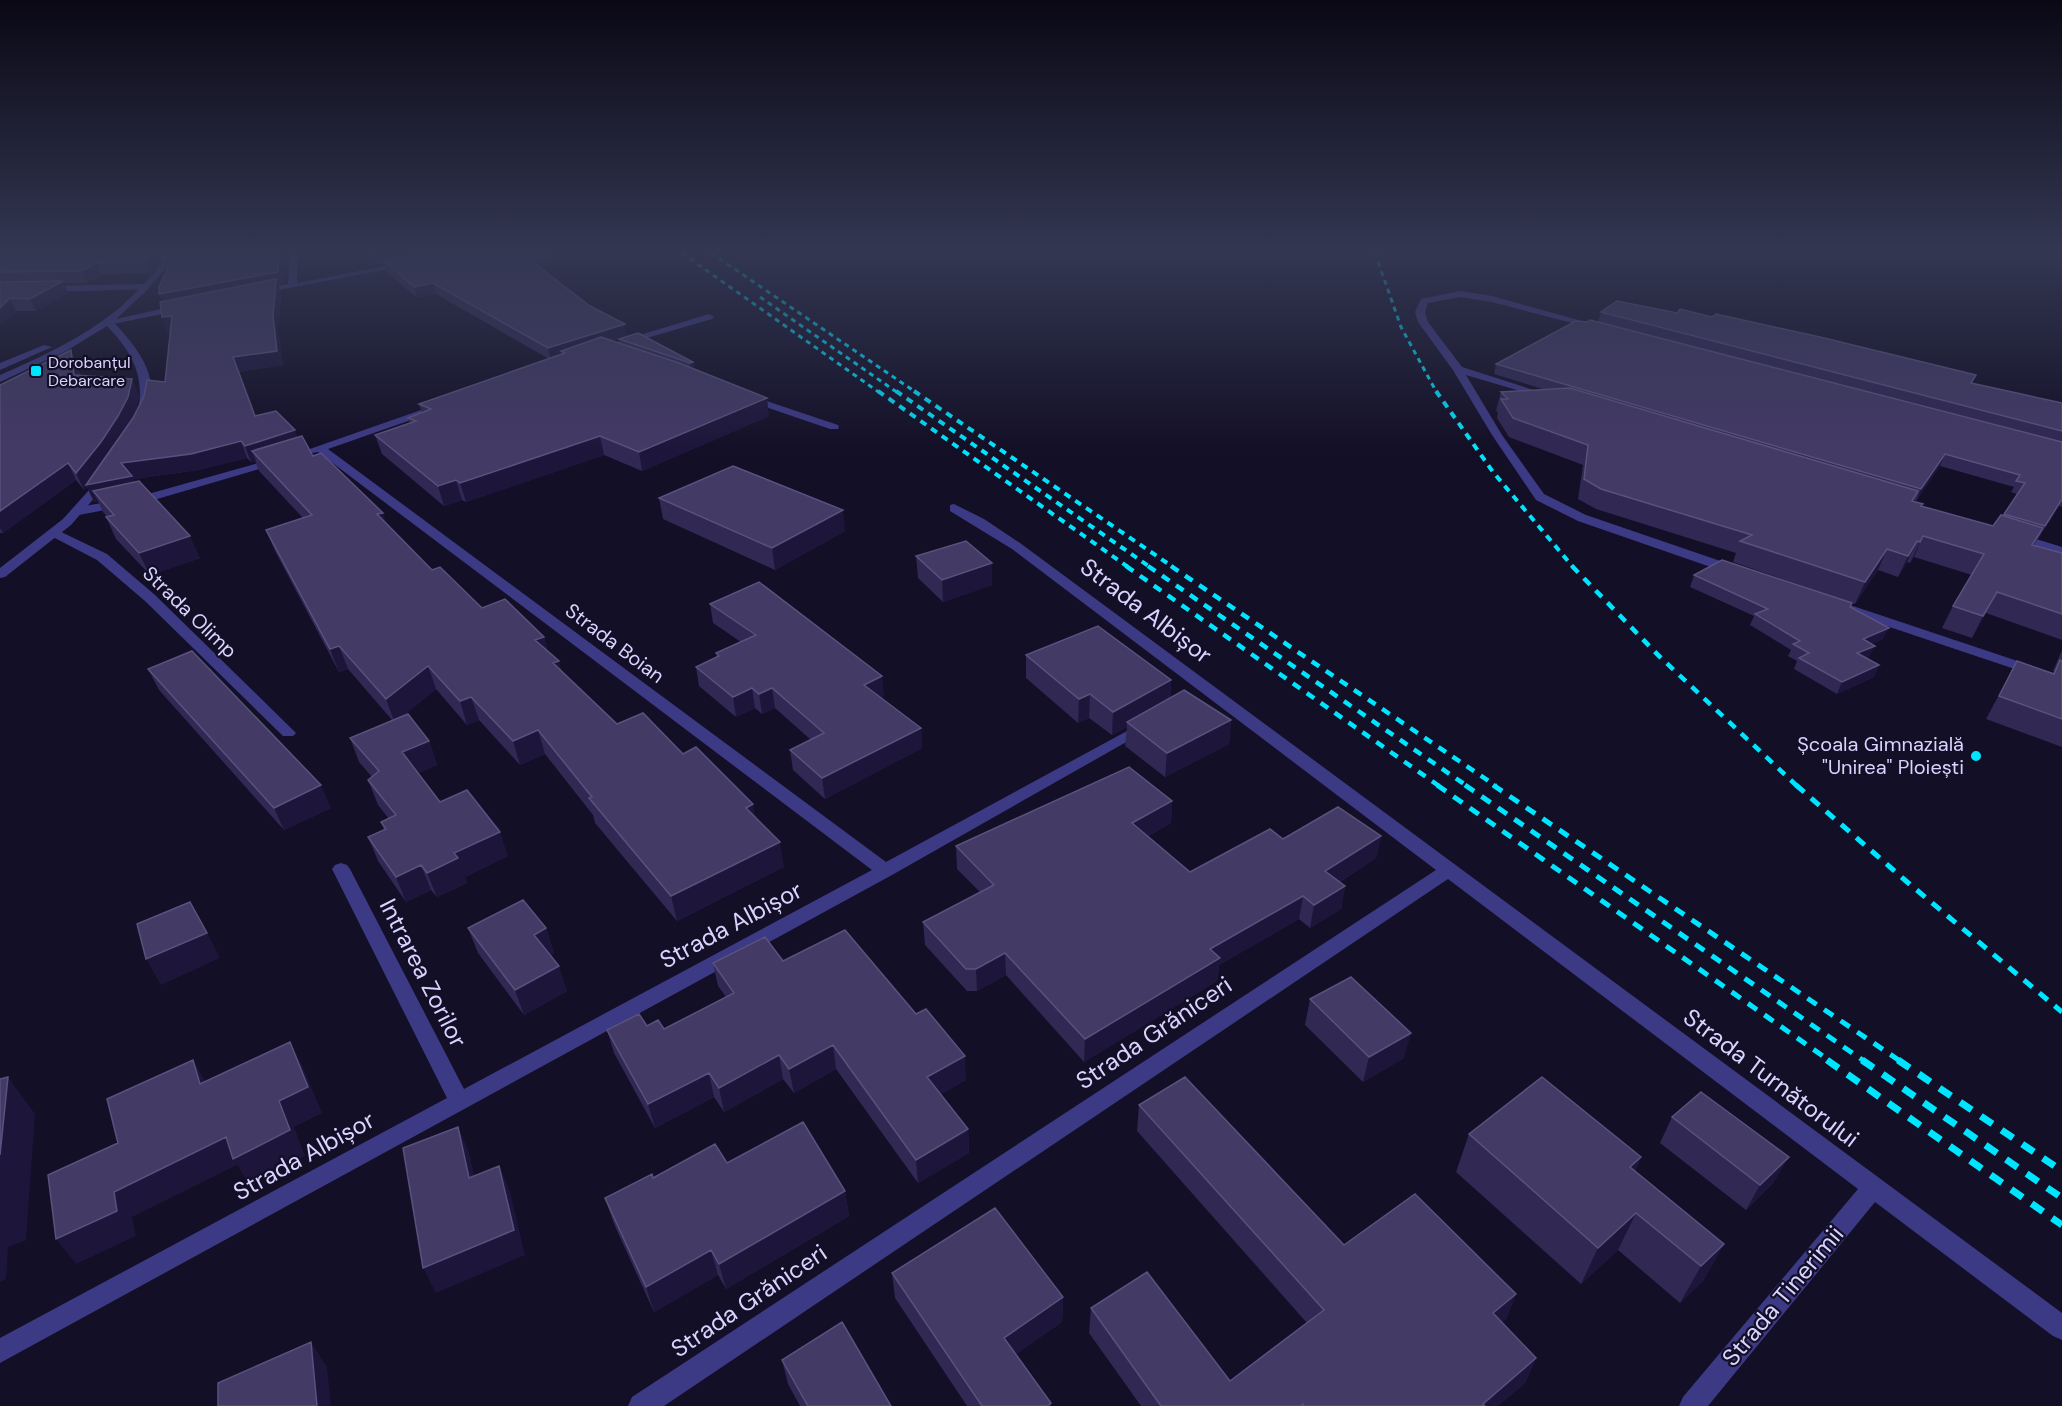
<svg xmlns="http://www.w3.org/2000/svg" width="2062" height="1406" font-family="'DM Sans',sans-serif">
<rect width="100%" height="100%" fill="#130f26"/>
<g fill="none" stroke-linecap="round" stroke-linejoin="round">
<path fill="#3d3a85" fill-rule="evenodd" d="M 290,253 L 298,253 L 297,283 L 406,262 L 410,265 L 258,294 L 258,290 L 288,284 Z
M 145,284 L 149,287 L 148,289 L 46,292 L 42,289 L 46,286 Z
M 1460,291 L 1492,296 L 1600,326 L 1595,329 L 1492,302 L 1460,297 L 1428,303 L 1425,312 L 1428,322 L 1462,367 L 1552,396 L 1547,399 L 1466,375 L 1502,435 L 1544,494 L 1586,515 L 1738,567 L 1739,570 L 1738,573 L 1728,573 L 1578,521 L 1536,500 L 1492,435 L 1453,370 L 1418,322 L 1415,312 L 1421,299 Z
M 179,305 L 182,306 L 182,310 L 108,325 L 103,322 Z
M 709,314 L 714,317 L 712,319 L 602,351 L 594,349 Z
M 749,395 L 838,425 L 839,427 L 838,429 L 830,429 L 745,400 L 744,398 Z
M 441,403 L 445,404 L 445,408 L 328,449 L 886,862 L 1138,725 L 1148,725 L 1151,728 L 892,875 L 0,1363 L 0,1338 L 447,1098 L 332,869 L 335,865 L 341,863 L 347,865 L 350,869 L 464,1089 L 872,870 L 318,452 L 313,453 L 307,450 Z
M 276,458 L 280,459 L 280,463 L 147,502 L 79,515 L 73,511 L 79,507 L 141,496 Z
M 954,504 L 984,519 L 1020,543 L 2062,1313 L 2062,1340 L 2053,1336 L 1875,1202 L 1708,1406 L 1679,1406 L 1683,1397 L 1858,1189 L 1448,879 L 664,1406 L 628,1406 L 632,1397 L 1436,870 L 1012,549 L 950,511 L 950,505 Z
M 55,529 L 107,554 L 155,595 L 293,730 L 296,733 L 293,736 L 283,736 L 145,601 L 97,560 L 51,536 L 49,533 L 51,530 Z
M 2016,533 L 2062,547 L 2062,555 L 2012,540 L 2010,537 Z
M 1841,602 L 2062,676 L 2062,685 L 1836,609 L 1834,606 Z"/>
<path fill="#3d3a85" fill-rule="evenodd" d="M 171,253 L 179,253 L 145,292 L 113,322 C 134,343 161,376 148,407 L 139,405 C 144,372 129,349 107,326 L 66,351 L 0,382 L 0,375 C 41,357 82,338 117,310 C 137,293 154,273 171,253 Z
M 44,345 L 52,347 L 0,370 L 0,363 Z
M 103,478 L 109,481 L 71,525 L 5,577 L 0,578 L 0,568 L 63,519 L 99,479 Z"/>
<path stroke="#00e5ff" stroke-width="3" stroke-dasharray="5 4.5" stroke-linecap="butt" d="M 682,253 L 880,393
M 711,253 L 917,393
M 1375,253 L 1401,327 L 1437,393
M 760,297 L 898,393"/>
<path stroke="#00e5ff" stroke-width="4" stroke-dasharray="7 6" stroke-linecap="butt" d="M 878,391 L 1128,567
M 896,391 L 1150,567
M 914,391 L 1173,567
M 1436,391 L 1493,472 L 1573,567"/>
<path stroke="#00e5ff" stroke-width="4.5" stroke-dasharray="9 8" stroke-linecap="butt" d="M 1126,566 L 1439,786
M 1148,566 L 1467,786
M 1171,566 L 1496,786
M 1572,566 L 1658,655 L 1797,786"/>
<path stroke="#00e5ff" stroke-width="5" stroke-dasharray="11 9" stroke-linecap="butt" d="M 1437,785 L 1830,1061
M 1465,785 L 1864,1061
M 1493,785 L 1900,1061
M 1796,785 L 1906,881 L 2062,1012"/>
<path stroke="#00e5ff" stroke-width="7" stroke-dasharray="14 11" stroke-linecap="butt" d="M 1827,1060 L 2062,1225
M 1862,1060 L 2062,1198
M 1898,1060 L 2062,1171"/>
</g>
<path fill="#312854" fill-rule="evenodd" d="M 0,253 L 284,253 L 282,284 L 278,285 L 281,293 L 278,331 L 283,365 L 239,372 L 255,416 L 298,437 L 313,456 L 387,524 L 432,570 L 482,608 L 544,637 L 548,652 L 561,671 L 617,724 L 683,754 L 755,816 L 784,867 L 677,921 L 595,823 L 593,815 L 545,754 L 520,765 L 479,720 L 467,725 L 436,689 L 404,715 L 429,741 L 437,765 L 418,773 L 440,802 L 508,856 L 465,877 L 467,883 L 437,897 L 431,890 L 406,902 L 378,861 L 368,837 L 384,830 L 381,822 L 389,819 L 378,805 L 368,780 L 372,777 L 359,762 L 350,738 L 392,720 L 348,669 L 339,672 L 275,551 L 266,530 L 303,518 L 259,471 L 255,461 L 251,462 L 247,458 L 198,470 L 134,479 L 135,482 L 200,558 L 150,575 L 116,539 L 106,517 L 107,517 L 103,512 L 98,501 L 94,502 L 87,487 L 84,490 L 76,480 L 3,533 L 0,533 L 0,385 L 78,365 L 80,376 L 139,395 L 135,413 L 130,422 L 165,382 L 170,331 L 167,332 L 162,301 L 166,272 L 162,261 L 151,273 L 101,275 L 87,283 L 64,283 L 68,293 L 36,311 L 16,311 L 0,326 Z
M 358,253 L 547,253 L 551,256 L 553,266 L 542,269 L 627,336 L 611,341 L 620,344 L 619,339 L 693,362 L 694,369 L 769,416 L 642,471 L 604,455 L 466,502 L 462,500 L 444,506 L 382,454 L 375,435 L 410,423 L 408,418 L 422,413 L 419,404 L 549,359 L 436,294 L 417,298 L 387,272 L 384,264 L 378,265 L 367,256 L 362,257 Z
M 1601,312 L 1972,383 L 2062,403 L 2062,507 L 2059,506 L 2034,545 L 2062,553 L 2062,640 L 1986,613 L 1972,638 L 1942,628 L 1953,606 L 1972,575 L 1914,557 L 1910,563 L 1907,562 L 1898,577 L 1878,570 L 1855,604 L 1733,562 L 1736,553 L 1596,509 L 1578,499 L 1583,465 L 1509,437 L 1497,418 L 1498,412 L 1496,411 L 1501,392 L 1546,390 L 1494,374 L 1496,364 L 1587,322 L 1598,322 ZM 1940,466 L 2014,487 L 2011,492 L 2017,494 L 2003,516 L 1993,526 L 1922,507 L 1914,501 L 1914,500 L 1916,501 Z
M 659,498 L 845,531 L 775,570 L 663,519 Z
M 916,556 L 992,585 L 943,602 L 918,578 Z
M 1694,575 L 1851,608 L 1883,639 L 1872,644 L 1869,657 L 1866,658 L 1879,665 L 1874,677 L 1837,694 L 1794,669 L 1797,661 L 1788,656 L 1791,650 L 1750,625 L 1754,616 L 1690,587 Z
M 710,604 L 884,696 L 880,697 L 921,728 L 922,748 L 825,799 L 793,770 L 790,750 L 811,740 L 775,708 L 762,714 L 755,708 L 736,717 L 699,686 L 696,667 L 717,657 L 716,653 L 741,642 L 713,623 Z
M 2062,650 L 2062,747 L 1986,719 L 2017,661 L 2053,673 L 2054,671 L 2053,671 Z
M 1026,655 L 1171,680 L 1170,699 L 1231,720 L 1229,744 L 1165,777 L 1125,746 L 1127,727 L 1112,735 L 1089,718 L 1078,723 L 1026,678 Z
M 148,669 L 331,808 L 284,830 L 159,690 Z
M 1172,801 L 1171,823 L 1148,836 L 1190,872 L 1283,839 L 1381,836 L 1376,858 L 1340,882 L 1345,886 L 1341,909 L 1310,928 L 1299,919 L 1219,965 L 1217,981 L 1084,1062 L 1006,975 L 977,991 L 967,991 L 925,945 L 923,922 L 980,892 L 957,869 L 956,846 Z
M 468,928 L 546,928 L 554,953 L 550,955 L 567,991 L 524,1015 L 478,953 Z
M 783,961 L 966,1080 L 941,1094 L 968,1129 L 969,1153 L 918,1183 L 836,1069 L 794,1093 L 783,1079 L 724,1112 L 714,1097 L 655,1128 L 614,1053 L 607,1030 L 647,1026 L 664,1029 L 726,997 L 718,986 L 713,963 Z
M 1310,999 L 1404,1058 L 1363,1082 L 1305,1025 Z
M 1139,1105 L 1344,1245 L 1516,1294 L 1506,1319 L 1501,1322 L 1536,1358 L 1525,1383 L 1498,1406 L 1141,1406 L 1089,1333 L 1091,1308 L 1230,1381 L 1307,1323 L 1137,1131 Z
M 1672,1117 L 1774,1182 L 1746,1210 L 1660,1143 Z
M 1469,1134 L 1641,1157 L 1635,1171 L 1724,1244 L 1703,1281 L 1680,1303 L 1618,1250 L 1581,1284 L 1456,1172 Z
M 727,1163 L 845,1191 L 849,1216 L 726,1289 L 718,1275 L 654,1312 L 614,1224 L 605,1198 L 653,1178 Z
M 892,1273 L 1063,1297 L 1062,1322 L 1016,1354 L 1051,1403 L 1051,1406 L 967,1406 L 895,1298 Z
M 782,1360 L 891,1406 L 800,1406 L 788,1384 Z"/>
<path fill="#1d163a" d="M 154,253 L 169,253 L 161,260 L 162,261 L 151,273 L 146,261 Z
M 279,253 L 284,253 L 282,284 L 278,285 L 281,293 L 278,331 L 283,365 L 239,372 L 164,306 L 159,294 Z
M 361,253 L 366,253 L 367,256 L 362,257 Z
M 383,253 L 442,253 L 384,261 L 384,264 L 378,265 L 375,255 Z
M 551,256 L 553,266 L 533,271 L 530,260 Z
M 96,263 L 101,275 L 87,283 L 82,271 Z
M 63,281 L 68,293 L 36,311 L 30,299 Z
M 433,283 L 436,294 L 417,298 L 414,287 Z
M 10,298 L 16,311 L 0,326 L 0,308 Z
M 172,316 L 177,330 L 167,332 L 162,317 Z
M 625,324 L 627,336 L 566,355 L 565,353 L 561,351 L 562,356 L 551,360 L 548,348 Z
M 71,350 L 78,365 L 82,391 L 74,375 Z
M 693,362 L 695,371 L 691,372 L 690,363 Z
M 132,379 L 139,395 L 135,413 L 125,432 L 121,463 L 241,441 L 247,458 L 198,470 L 134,479 L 140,492 L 93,491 L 98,501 L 94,502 L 87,487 L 84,490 L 76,473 Z
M 767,398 L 769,416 L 642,471 L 639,452 Z
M 295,430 L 301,446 L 252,451 L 256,461 L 251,462 L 245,446 Z
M 600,436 L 604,455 L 466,502 L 460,483 Z
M 1945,454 L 1940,466 L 1916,501 L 1921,489 Z
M 68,463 L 76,480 L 3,533 L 0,528 L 0,511 Z
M 456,480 L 462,500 L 444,506 L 438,486 Z
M 2062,499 L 2059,506 L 2039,538 L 2045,526 Z
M 843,510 L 845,531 L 775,570 L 772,548 Z
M 383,513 L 390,534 L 377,514 Z
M 190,536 L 200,558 L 150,575 L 139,553 Z
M 1923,536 L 1914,557 L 1910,563 L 1920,542 Z
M 1917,541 L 1907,562 L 1898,577 L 1908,556 Z
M 1887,549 L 1878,570 L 1855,604 L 1865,582 Z
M 992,563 L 992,585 L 943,602 L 942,580 Z
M 1997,592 L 1986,613 L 1972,638 L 1983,616 Z
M 1889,628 L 1883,639 L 1857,651 L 1863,639 Z
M 544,637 L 550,660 L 535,640 Z
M 339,646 L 348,669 L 339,672 L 330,649 Z
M 1875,646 L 1869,657 L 1852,665 L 1857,653 Z
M 559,661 L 565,684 L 553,663 Z
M 1879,665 L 1874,677 L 1837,694 L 1842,682 Z
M 428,666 L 436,689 L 395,723 L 386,699 Z
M 882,676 L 884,696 L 866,704 L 864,685 Z
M 1171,680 L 1169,704 L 1127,722 L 1127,727 L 1112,735 L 1113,712 Z
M 752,688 L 755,708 L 736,717 L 733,697 Z
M 772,688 L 775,708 L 762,714 L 759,694 Z
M 1090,694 L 1089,718 L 1078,723 L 1079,699 Z
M 471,697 L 479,720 L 467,725 L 460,701 Z
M 1231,720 L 1229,744 L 1165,777 L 1167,753 Z
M 921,728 L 922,748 L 825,799 L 822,778 Z
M 538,730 L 545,754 L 520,765 L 513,741 Z
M 429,741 L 437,765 L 411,776 L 402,752 Z
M 321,785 L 331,808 L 284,830 L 274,808 Z
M 1172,801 L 1171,823 L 1131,845 L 1132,823 Z
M 753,804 L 757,829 L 746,808 Z
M 500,832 L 508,856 L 465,877 L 467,883 L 437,897 L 427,873 L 454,853 Z
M 1381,836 L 1376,858 L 1321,894 L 1325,871 Z
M 780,842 L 784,867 L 677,921 L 671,896 Z
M 421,865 L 431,890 L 406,902 L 396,877 Z
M 1345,886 L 1341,909 L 1310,928 L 1314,905 Z
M 1303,896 L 1299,919 L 1219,965 L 1217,981 L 1084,1062 L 1085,1039 L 1210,949 Z
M 546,928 L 554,953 L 542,960 L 534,935 Z
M 207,933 L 220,958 L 161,985 L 146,959 Z
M 1005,953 L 1006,975 L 977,991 L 976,969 Z
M 559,966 L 567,991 L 524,1015 L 515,990 Z
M 1411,1033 L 1404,1058 L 1363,1082 L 1369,1057 Z
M 290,1042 L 303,1067 L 322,1113 L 294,1127 L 305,1156 L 249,1184 L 237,1165 L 132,1217 L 136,1236 L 76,1264 L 56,1239 L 114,1192 L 279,1101 Z
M 833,1045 L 836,1069 L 794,1093 L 789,1069 Z
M 779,1055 L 783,1079 L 724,1112 L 719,1088 Z
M 965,1056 L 966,1080 L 929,1101 L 927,1077 Z
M 193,1060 L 208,1086 L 200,1084 Z
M 709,1073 L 714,1097 L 655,1128 L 648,1104 Z
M 8,1077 L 35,1114 L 26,1240 L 8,1247 L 6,1279 L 0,1282 L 0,1155 Z
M 458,1127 L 469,1152 L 480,1203 L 469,1178 Z
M 968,1129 L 969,1153 L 918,1183 L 916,1160 Z
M 1641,1157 L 1624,1194 L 1630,1167 Z
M 1789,1157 L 1774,1182 L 1746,1210 L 1760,1185 Z
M 499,1166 L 510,1191 L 525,1255 L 436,1293 L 423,1268 Z
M 845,1191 L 849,1216 L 726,1289 L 719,1264 Z
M 1636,1213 L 1618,1250 L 1581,1284 L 1598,1248 Z
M 1724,1244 L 1703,1281 L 1680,1303 L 1701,1266 Z
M 711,1250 L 718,1275 L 654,1312 L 646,1287 Z
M 1516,1294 L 1506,1319 L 1483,1338 L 1493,1313 Z
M 1063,1297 L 1062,1322 L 1005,1362 L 1004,1338 Z
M 311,1342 L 327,1367 L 331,1406 L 317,1406 Z
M 1536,1358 L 1525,1383 L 1498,1406 L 1482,1406 L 1483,1404 Z"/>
<path fill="#433a66" stroke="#5a527e" stroke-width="1.5" d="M 0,253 L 154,253 L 146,261 L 96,263 L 82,271 L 0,272 Z
M 167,253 L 279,253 L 278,272 L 159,294 L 159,287 L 172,259 L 161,260 Z
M 427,253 L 547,253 L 551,256 L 530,260 L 590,306 L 625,324 L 548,348 L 433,283 L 414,287 L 384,261 Z
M 276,279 L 273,317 L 277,351 L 233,357 L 255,416 L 276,411 L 295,430 L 245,446 L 241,441 L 191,454 L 121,463 L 132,476 L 86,485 L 133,418 L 144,396 L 147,380 L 165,382 L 172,316 L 162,317 L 160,302 Z
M 63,281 L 30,299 L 10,298 L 0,308 L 0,282 Z
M 1617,301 L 1677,313 L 1680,309 L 1712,317 L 1716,314 L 1820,337 L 1976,375 L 1971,383 L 2062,403 L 2062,431 L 1601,312 Z
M 1590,320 L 2062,442 L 2062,499 L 2045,526 L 2004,514 L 2025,483 L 2016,481 L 2020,475 L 1945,454 L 1921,489 L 1496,364 L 1576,321 L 1587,322 Z
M 638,333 L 693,362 L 690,363 L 619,339 Z
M 601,337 L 679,363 L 767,398 L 639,452 L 600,436 L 460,483 L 456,480 L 438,486 L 375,435 L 416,421 L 408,418 L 431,409 L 419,404 L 565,353 L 561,351 Z
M 71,350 L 74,375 L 132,379 L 128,397 L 118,416 L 101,442 L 76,473 L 68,463 L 0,511 L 0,385 Z
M 1570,388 L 1918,491 L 1912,501 L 1923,504 L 1921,506 L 1993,526 L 2001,515 L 2043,528 L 2032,545 L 2062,553 L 2062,614 L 1997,592 L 1983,616 L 1953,606 L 1984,554 L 1923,536 L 1920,542 L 1917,541 L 1908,556 L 1887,549 L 1865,582 L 1740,541 L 1752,535 L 1601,489 L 1584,479 L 1588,445 L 1513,418 L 1501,399 L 1508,399 L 1501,392 Z
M 302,436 L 313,456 L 321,453 L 383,513 L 377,514 L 432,570 L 440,567 L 482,608 L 505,599 L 544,637 L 535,640 L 559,661 L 553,663 L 617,724 L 643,713 L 683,754 L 696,747 L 753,804 L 746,808 L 780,842 L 671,896 L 589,798 L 592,797 L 538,730 L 513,741 L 471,697 L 460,701 L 428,666 L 386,699 L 339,646 L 330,649 L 266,530 L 312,515 L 252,451 Z
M 733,466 L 843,510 L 772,548 L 659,498 Z
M 139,481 L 190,536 L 139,553 L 106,517 L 114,515 L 93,491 Z
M 966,541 L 992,563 L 942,580 L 916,556 Z
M 1722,560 L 1852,603 L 1850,607 L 1889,628 L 1863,639 L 1875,646 L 1857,653 L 1879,665 L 1842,682 L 1799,658 L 1809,653 L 1793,644 L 1800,641 L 1755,614 L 1768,609 L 1694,575 Z
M 759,582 L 882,676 L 864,685 L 921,728 L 822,778 L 790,750 L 824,733 L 772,688 L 759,694 L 752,688 L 733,697 L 696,667 L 719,656 L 716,653 L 756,635 L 710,604 Z
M 1098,626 L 1171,680 L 1113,712 L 1090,694 L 1079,699 L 1026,655 Z
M 192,651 L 321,785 L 274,808 L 148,669 Z
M 2060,660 L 2062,661 L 2062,719 L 1999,696 L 2017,661 L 2054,674 Z
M 1184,690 L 1231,720 L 1167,753 L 1127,722 Z
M 408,714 L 429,741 L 402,752 L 440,802 L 467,790 L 500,832 L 454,853 L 458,858 L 427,873 L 421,865 L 396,877 L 368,837 L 386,829 L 381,822 L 396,815 L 368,780 L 379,771 L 350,738 Z
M 1129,767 L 1172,801 L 1132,823 L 1190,872 L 1270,829 L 1283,839 L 1338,807 L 1381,836 L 1325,871 L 1345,886 L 1314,905 L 1303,896 L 1210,949 L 1220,958 L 1085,1039 L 1005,953 L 976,969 L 966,969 L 923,922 L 994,885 L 956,846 Z
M 523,900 L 546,928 L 534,935 L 559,966 L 515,990 L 468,928 Z
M 190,902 L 207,933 L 146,959 L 137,924 Z
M 845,930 L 916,1014 L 926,1009 L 965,1056 L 927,1077 L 968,1129 L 916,1160 L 833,1045 L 789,1069 L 779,1055 L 719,1088 L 709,1073 L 648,1104 L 607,1030 L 639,1014 L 647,1026 L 658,1020 L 664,1029 L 734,993 L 713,963 L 765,937 L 783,961 Z
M 1351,977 L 1411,1033 L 1369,1057 L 1310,999 Z
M 290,1042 L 308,1087 L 279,1101 L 290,1130 L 233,1159 L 226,1137 L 114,1192 L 117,1211 L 56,1239 L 48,1175 L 118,1143 L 107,1099 L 193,1060 L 200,1084 Z
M 8,1077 L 0,1155 L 0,1079 Z
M 1185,1077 L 1344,1245 L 1415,1194 L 1516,1294 L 1493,1313 L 1536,1358 L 1483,1404 L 1485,1406 L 1304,1406 L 1303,1404 L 1301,1406 L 1161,1406 L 1091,1308 L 1147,1272 L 1230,1381 L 1324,1310 L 1139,1105 Z
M 1542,1077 L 1641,1157 L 1630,1167 L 1724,1244 L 1701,1266 L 1636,1213 L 1598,1248 L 1469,1134 Z
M 1701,1092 L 1789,1157 L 1760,1185 L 1672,1117 Z
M 803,1122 L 845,1191 L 719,1264 L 711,1250 L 646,1287 L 605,1198 L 652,1174 L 653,1178 L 715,1144 L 727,1163 Z
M 458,1127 L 469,1178 L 499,1166 L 514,1230 L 423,1268 L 403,1148 Z
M 995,1208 L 1063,1297 L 1004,1338 L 1051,1403 L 1047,1406 L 982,1406 L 892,1273 Z
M 842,1322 L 891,1406 L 808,1406 L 782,1360 Z
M 311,1342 L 317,1406 L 218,1406 L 218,1383 Z"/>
<linearGradient id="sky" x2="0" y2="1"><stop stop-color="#0a0815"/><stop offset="0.56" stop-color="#333752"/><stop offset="1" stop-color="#333752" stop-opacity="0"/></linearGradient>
<rect width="2062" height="450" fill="url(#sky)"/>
<g fill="#00e5ff" stroke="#130f26" stroke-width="2">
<rect x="30" y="365" width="12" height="12" rx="3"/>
<circle cx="1976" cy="756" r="6"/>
</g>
<g text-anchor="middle" stroke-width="4.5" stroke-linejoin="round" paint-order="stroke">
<g font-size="16" fill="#d9d4ff" stroke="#130f26" text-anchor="start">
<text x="48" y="368">Dorobanțul<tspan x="48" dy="18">Debarcare</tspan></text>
</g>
<g font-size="20" fill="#d9d4ff" stroke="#130f26">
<text transform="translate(190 612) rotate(44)" y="7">Strada Olimp</text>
<text transform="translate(615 643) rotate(37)" y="7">Strada Boian</text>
</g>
<g font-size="20" fill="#d9d4ff" stroke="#130f26" text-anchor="end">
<text x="1964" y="751">Școala Gimnazială<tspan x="1964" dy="23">"Unirea" Ploiești</tspan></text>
</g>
<g font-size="24" fill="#d9d4ff" stroke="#130f26">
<text transform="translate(1146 611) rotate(37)" y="8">Strada Albișor</text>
<text transform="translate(731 925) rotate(-28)" y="8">Strada Albișor</text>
<text transform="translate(423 973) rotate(63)" y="8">Intrarea Zorilor</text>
<text transform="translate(1154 1033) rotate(-34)" y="8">Strada Grăniceri</text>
<text transform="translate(1771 1078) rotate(37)" y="8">Strada Turnătorului</text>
<text transform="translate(304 1156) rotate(-29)" y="8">Strada Albișor</text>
<text transform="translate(1783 1296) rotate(-50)" y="8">Strada Tinerimii</text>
<text transform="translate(749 1301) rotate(-34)" y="8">Strada Grăniceri</text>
</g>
</g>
</svg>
